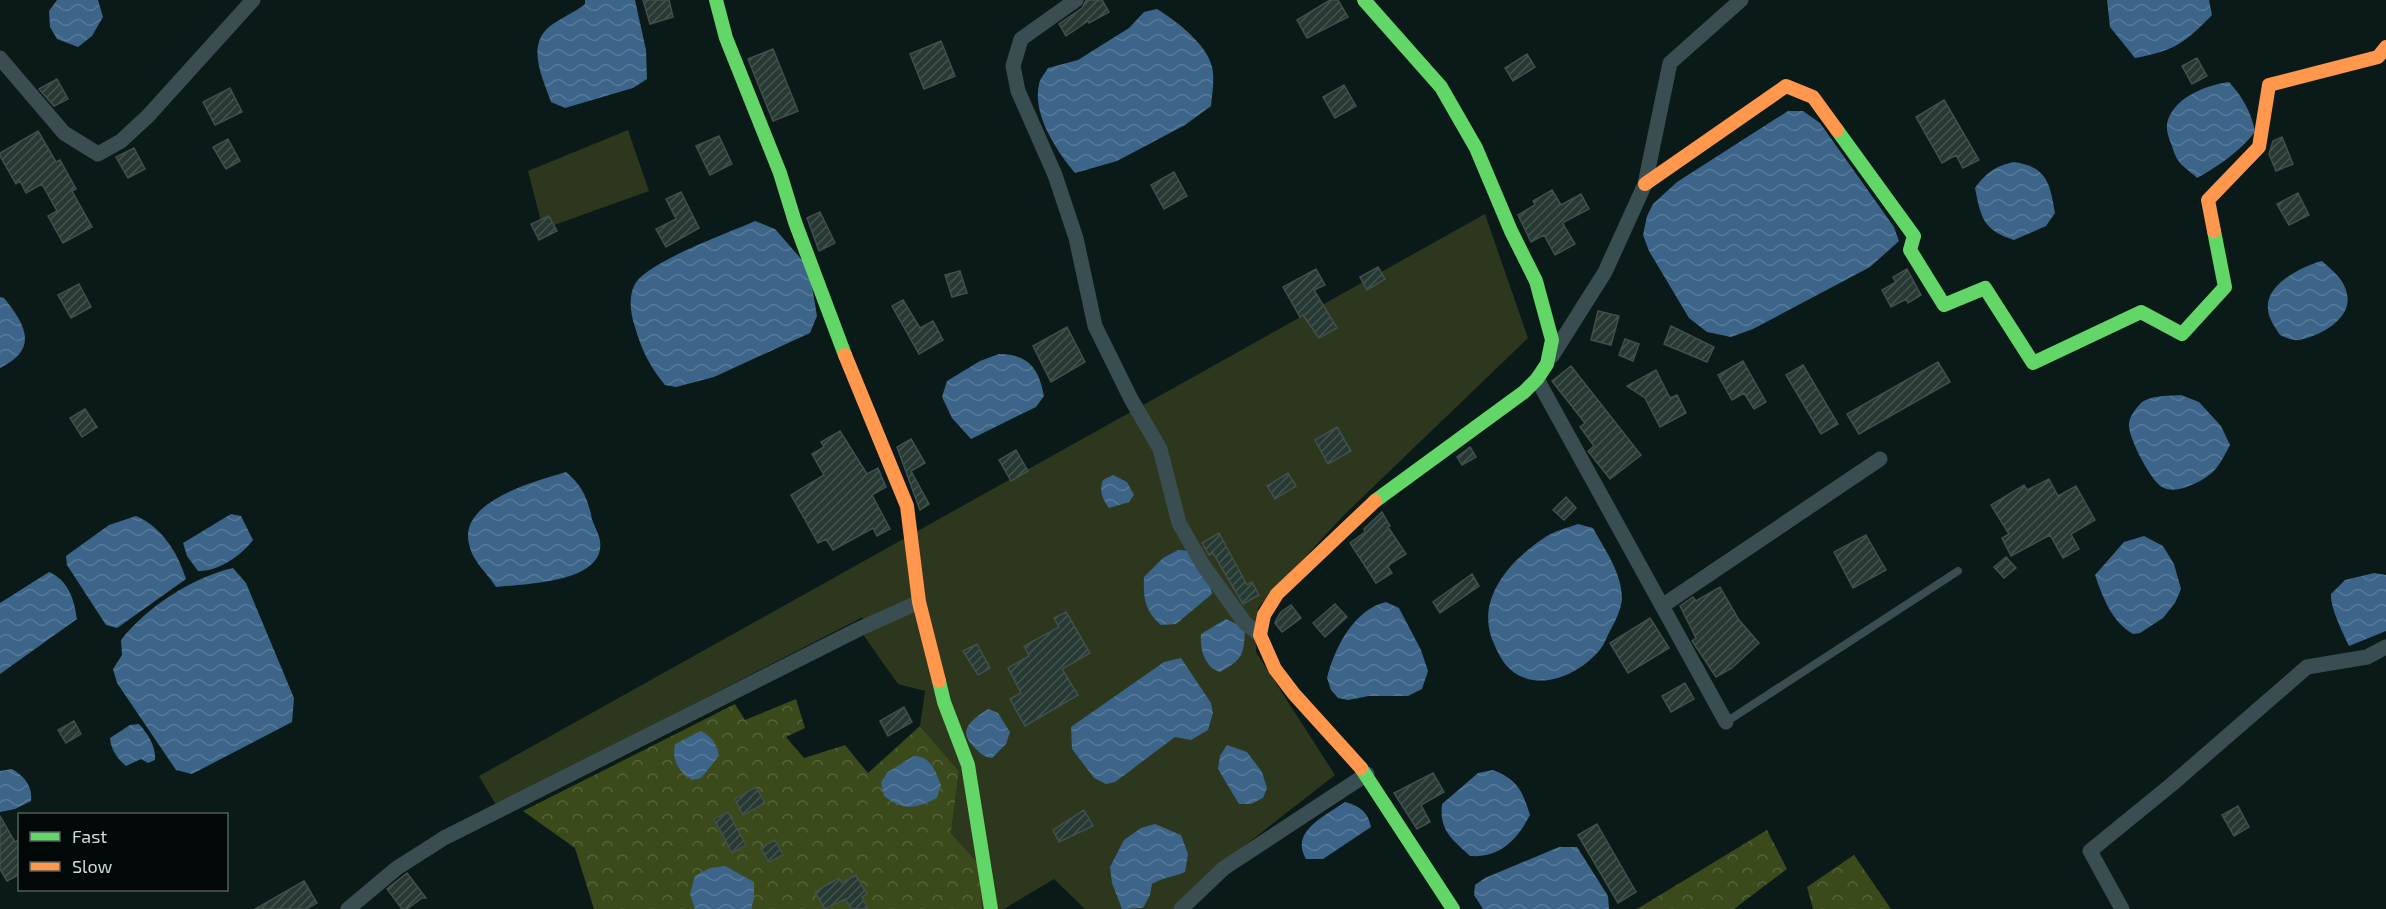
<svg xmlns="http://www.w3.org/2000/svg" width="2386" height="909" font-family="'Exo 2',sans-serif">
<defs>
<pattern id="forest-crowns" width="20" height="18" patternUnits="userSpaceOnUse" patternTransform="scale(1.5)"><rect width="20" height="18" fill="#3a4a1b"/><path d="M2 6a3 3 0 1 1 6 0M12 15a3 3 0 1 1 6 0" fill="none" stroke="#55643c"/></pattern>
<pattern id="water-waves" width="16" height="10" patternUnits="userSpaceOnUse" patternTransform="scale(1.5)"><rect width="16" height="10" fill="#3c6589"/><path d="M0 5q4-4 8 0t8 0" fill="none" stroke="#577a99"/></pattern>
<pattern id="building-hatch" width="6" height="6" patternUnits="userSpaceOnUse" patternTransform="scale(1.5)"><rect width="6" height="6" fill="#263933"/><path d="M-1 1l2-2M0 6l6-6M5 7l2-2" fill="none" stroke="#445550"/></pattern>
</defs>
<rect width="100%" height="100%" fill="#0a1a18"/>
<path fill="#2d371d" d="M 628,130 L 649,191 L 543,229 L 528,171 Z
M 1485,214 L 1528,338 L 1344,515 L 1258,608 L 1256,652 L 1335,775 L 1234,854 L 1175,909 L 1085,909 L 1054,879 L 1004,909 L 982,909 L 980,865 L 951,833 L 959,771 L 920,726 L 925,691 L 898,684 L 859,629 L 863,617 L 496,805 L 479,776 Z"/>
<path fill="url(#forest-crowns)" d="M 796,699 L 805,728 L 786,737 L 804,758 L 845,745 L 868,773 L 920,726 L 959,771 L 951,833 L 980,865 L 982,909 L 594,909 L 575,848 L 523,811 L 735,704 L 745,720 Z
M 1767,830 L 1787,869 L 1734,909 L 1637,909 Z
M 1854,855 L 1891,909 L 1813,909 L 1807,887 Z"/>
<path fill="url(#water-waves)" d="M 57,0 L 98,0 L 103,17 L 92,36 L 78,47 L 57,39 L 50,27 L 49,11 Z
M 585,0 L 635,0 L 646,50 L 647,79 L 633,88 L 565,108 L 551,102 C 543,79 526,46 549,27 C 560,18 574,13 585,4 Z
M 2107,0 L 2209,0 L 2212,15 C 2185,43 2174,51 2135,58 L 2110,27 Z
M 1157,9 C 1175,20 1207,44 1212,67 C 1215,79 1212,94 1211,106 L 1185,125 L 1117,161 L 1075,173 C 1057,151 1032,115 1039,84 C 1040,79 1045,73 1048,68 L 1078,60 L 1129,28 L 1144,12 Z
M 2229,82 C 2242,96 2252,113 2255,132 C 2238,153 2220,165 2197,178 C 2192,173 2187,170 2183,166 C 2177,161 2174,153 2172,146 C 2169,139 2166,131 2167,124 C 2172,98 2206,85 2229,82 Z
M 1788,111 L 1803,111 L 1820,123 L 1894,227 L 1899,241 L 1870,267 L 1753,329 L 1731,337 L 1707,332 L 1689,318 L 1649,251 L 1643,235 L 1647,216 L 1653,204 L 1677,182 Z
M 2014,162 C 2047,167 2050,183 2055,213 L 2046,226 L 2014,240 C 1983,230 1981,218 1975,188 C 1986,173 1995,166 2014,162 Z
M 755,221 L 775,229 L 803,261 L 812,286 L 817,316 L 810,333 L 714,377 L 676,387 L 665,385 C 650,367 641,349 635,327 C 631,315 628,299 634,286 C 645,262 729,233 755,221 Z
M 2322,261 C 2333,271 2344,279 2347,294 C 2353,319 2318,337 2298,340 C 2292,341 2285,337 2280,335 C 2275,327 2268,318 2268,309 C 2265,284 2303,266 2322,261 Z
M 0,297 L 4,298 C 26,325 39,349 0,368 Z
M 999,354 C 1028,354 1039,368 1044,396 L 1036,407 L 971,439 L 952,418 L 942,397 L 947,381 L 980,361 Z
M 2181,395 L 2199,402 L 2221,426 L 2230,445 C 2224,456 2219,468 2209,475 C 2199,483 2175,495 2162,487 C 2151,481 2127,436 2129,423 C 2130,416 2136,408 2141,403 C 2150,395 2170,396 2181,395 Z
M 566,472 C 582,485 588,499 592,519 C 594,526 599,533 600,541 C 606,583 524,584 496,587 C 487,572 473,563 469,544 C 458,501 536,481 566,472 Z
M 1113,475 L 1127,482 L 1134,495 L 1129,502 L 1109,508 C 1102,498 1099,491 1103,480 Z
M 231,514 L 241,516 L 253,540 C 242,555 218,572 198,571 L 187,556 L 183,543 Z
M 136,516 C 162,527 178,553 186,579 L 117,628 L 106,625 L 67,565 L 66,556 L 109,525 Z
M 1578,524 L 1593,528 C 1605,550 1622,573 1622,599 C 1621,609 1616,620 1611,629 C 1607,636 1604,646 1598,652 C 1581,671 1551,687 1525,678 C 1509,673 1501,660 1495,646 C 1473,602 1508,562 1544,538 C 1554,531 1567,528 1578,524 Z
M 2144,536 L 2163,546 L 2174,564 L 2181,589 L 2175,603 L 2163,618 L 2140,633 L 2133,634 C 2112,622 2103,598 2095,575 L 2124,542 Z
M 1178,550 L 1191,551 L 1209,582 L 1212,594 L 1176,624 L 1161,625 C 1145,611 1143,598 1144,577 L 1163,558 Z
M 233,568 L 246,583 L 294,698 L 292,722 L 192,774 L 176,770 L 117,683 L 113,669 L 122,655 L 121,640 C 147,607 191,578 233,568 Z
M 49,572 C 69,581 74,599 77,619 L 0,674 L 0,603 Z
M 2374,573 L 2386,575 L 2386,631 L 2349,646 C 2343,633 2330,608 2331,594 L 2345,580 Z
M 1386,602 L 1399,608 L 1421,650 L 1428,671 L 1422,689 L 1408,696 L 1369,696 L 1348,700 L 1338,698 L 1331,690 L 1327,678 C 1334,649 1354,609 1386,602 Z
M 1226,619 L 1245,628 C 1244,655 1243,659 1220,672 C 1204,666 1200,650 1201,634 Z
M 1181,658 L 1211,703 L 1213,713 L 1208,730 L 1191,740 L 1175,737 L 1115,782 L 1106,784 L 1094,778 L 1072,749 L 1071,727 L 1164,662 Z
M 988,709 L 998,713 L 1010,732 L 1006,744 L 992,758 C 984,757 981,754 976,749 C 956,731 970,721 988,709 Z
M 139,724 C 148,734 156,746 155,760 L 148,763 L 141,759 L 126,766 C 117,758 111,750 110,738 L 130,725 Z
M 701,731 C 713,738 716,743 719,756 L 701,778 L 692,780 C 678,770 672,762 675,744 Z
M 1227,745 L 1247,752 L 1262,772 L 1267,788 L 1263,798 L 1251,804 L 1239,804 L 1218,769 L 1220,756 Z
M 914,756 C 932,757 935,771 941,785 L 937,798 C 914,809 904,811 884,796 L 881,782 L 888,772 Z
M 12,769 C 24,776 33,786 31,801 L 15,809 L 0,812 L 0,771 Z
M 1493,770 C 1518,780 1522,790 1530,815 C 1517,840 1500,858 1470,856 C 1452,839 1439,831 1442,804 L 1478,773 Z
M 1345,802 C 1360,806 1368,812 1371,827 L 1323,859 L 1306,859 C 1289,831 1327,815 1345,802 Z
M 1155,824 L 1181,835 L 1188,854 L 1185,872 C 1174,877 1163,877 1152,884 L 1150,895 L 1143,908 L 1122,909 L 1112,883 L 1110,867 L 1124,840 L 1141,828 Z
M 1559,847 L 1577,847 L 1608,896 L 1609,909 L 1483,909 L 1474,895 L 1475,885 L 1485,878 Z
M 725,866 L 754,882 L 754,899 L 751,909 L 695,909 L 690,894 L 695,876 L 710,868 Z"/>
<path fill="url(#building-hatch)" stroke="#434f4b" stroke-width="1.5" d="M 643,0 L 669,0 L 673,17 L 650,24 Z
M 1086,0 L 1102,0 L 1109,12 L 1089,23 L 1088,21 L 1066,36 L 1059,24 L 1082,8 Z
M 1330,0 L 1338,0 L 1348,17 L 1307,38 L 1297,20 Z
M 941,41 L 955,76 L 924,89 L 910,54 Z
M 773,49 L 798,111 L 773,121 L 748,59 Z
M 1527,54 L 1535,67 L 1513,81 L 1505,68 Z
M 2197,58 L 2207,76 L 2192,84 L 2182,66 Z
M 57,79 L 68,99 L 54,106 L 39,89 Z
M 1344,85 L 1356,106 L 1335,118 L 1323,97 Z
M 230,88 L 242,112 L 215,125 L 203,102 Z
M 1944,100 L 1979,160 L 1963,168 L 1956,155 L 1942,163 L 1916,117 Z
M 38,131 L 56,162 L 60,160 L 76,189 L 72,191 L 92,227 L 63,243 L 48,216 L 57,211 L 42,184 L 26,193 L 20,181 L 16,184 L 0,156 L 0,153 Z
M 719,136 L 732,164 L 710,175 L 696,146 Z
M 2282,137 L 2293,164 L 2276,171 L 2269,154 L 2273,141 Z
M 228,139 L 240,161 L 226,169 L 213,147 Z
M 134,148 L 145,169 L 128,178 L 116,157 Z
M 1174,172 L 1187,196 L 1164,209 L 1151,185 Z
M 1552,190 L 1561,205 L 1581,194 L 1589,209 L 1564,222 L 1563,224 L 1575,244 L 1555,255 L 1544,235 L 1531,242 L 1518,215 L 1535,205 L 1533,201 Z
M 681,192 L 699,228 L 666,247 L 656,229 L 676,219 L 666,199 Z
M 2298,193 L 2309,215 L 2289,225 L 2277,204 Z
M 820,212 L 835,243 L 819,251 L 807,218 Z
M 549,216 L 557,231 L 539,240 L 531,224 Z
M 1378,267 L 1385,279 L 1367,290 L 1360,277 Z
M 1316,269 L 1325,285 L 1314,290 L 1337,328 L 1319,338 L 1303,315 L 1300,317 L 1283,287 Z
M 1907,269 L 1921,295 L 1908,303 L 1906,299 L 1891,307 L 1882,290 L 1896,282 L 1893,277 Z
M 960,271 L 967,293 L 952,297 L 945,275 Z
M 79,284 L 91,307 L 71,318 L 58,295 Z
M 903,300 L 920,328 L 933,321 L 943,340 L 919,354 L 892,306 Z
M 1598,311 L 1619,316 L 1611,345 L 1591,340 Z
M 1671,326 L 1714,347 L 1707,362 L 1664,344 Z
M 1067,327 L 1085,362 L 1051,382 L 1033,346 Z
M 1625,339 L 1639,344 L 1633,361 L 1619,355 Z
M 1743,361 L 1766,402 L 1754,409 L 1744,393 L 1732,400 L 1718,375 Z
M 1938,362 L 1950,382 L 1859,434 L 1847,414 Z
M 1803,365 L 1838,424 L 1821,434 L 1786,375 Z
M 1571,366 L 1641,455 L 1610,479 L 1588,451 L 1594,446 L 1580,427 L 1585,423 L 1552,381 Z
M 1656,370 L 1670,398 L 1677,395 L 1686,413 L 1660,427 L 1645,398 L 1627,386 Z
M 85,409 L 97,427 L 82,437 L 70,418 Z
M 1337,427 L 1351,451 L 1328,464 L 1315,440 Z
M 840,431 L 867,474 L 878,468 L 886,487 L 872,495 L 890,529 L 877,536 L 873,528 L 833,550 L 826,539 L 818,543 L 791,495 L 824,475 L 812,454 L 824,447 L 821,442 Z
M 911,439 L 925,463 L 911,471 L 929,504 L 920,510 L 897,447 Z
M 1470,447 L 1476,457 L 1462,465 L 1457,457 Z
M 1016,450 L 1028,471 L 1011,481 L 999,460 Z
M 1288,473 L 1296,486 L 1275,499 L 1267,486 Z
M 2049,479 L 2058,496 L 2076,486 L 2095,520 L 2071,534 L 2079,549 L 2063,558 L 2050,535 L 2011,556 L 2002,538 L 2009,534 L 1991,505 L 2024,485 L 2027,490 Z
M 1566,497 L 1576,508 L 1564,520 L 1553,510 Z
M 1382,512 L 1390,526 L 1388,527 L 1406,554 L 1390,564 L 1388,567 L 1392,573 L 1376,583 L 1350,543 L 1365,532 L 1364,529 Z
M 1219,533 L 1247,585 L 1252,582 L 1259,595 L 1243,604 L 1213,553 L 1209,555 L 1202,543 Z
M 1866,535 L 1886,570 L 1853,588 L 1834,552 Z
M 2006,557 L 2016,568 L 2004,578 L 1994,567 Z
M 1472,574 L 1479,586 L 1440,613 L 1433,602 Z
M 1720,587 L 1739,620 L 1759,643 L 1732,668 L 1716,677 L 1692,641 L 1696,638 L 1680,606 L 1693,597 L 1696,601 Z
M 1335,604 L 1347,617 L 1325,637 L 1313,623 Z
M 1291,605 L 1301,618 L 1282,632 L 1275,623 L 1276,620 L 1281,612 Z
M 1066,612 L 1090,653 L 1062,669 L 1078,695 L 1025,726 L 1010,699 L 1021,693 L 1008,668 L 1029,656 L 1024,646 L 1059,627 L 1054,618 Z
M 1650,618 L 1669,648 L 1628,673 L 1610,643 Z
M 977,644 L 990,668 L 978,675 L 963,651 Z
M 1685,683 L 1694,699 L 1671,712 L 1662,696 Z
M 904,707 L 912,722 L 888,736 L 880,721 Z
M 74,721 L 81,734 L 66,743 L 58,730 Z
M 1433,773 L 1444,792 L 1421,805 L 1430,822 L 1417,829 L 1394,793 Z
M 756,787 L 765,803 L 743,815 L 735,799 Z
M 2238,806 L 2249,827 L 2234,836 L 2222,815 Z
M 1084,810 L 1093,826 L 1059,842 L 1053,830 Z
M 728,812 L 746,845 L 732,853 L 714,819 Z
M 0,816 L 15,842 L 20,839 L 20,874 L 7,881 L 0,869 Z
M 1597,824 L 1636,892 L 1618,903 L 1578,835 Z
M 775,840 L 783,855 L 769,862 L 761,848 Z
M 407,873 L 426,898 L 422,898 L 407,909 L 402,909 L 387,889 Z
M 856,875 L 867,894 L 862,897 L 868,909 L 852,909 L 845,899 L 825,909 L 815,892 L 839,878 L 842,883 Z
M 304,881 L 317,903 L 306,909 L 255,909 Z"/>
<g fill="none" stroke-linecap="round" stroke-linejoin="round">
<path stroke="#3a4e52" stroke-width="8" d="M 1726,722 L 1958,571"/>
<path stroke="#3a4e52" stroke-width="15" d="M 1076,0 L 1021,39 L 1013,66 L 1018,91 L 1055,175 L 1076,238 L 1095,326 L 1131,399 L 1160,449 L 1179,523 L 1203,565 L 1245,623 L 1260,635
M 0,58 L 64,133 L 98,154 L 121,141 L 148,116 L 253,0
M 1552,356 L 1605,272 L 1645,184 L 1670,63 L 1741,0
M 1537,379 L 1726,722
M 1662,606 L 1880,459
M 348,909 L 397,868 L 444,838 L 859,629 L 919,602
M 1181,909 L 1224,868 L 1367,774
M 2122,909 L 2090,851 L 2171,785 L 2307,667 L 2367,657 L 2386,647"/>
<path stroke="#63d668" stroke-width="14" d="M 716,0 L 726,38 L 780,173 L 795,222 L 845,355
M 1364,0 L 1441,87 L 1476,148 L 1511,231 L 1536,281 L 1552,340 L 1547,364 L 1537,379 L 1524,392 L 1375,501
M 1837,130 L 1914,236 L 1910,250 L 1944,305 L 1985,288 L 2033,363 L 2141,312 L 2182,334 L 2225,287 L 2214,231
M 939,681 L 944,702 L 968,765 L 991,909
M 1361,768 L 1453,909"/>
<path stroke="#ff974d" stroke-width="14" d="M 1645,184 L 1786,86 L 1813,97 L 1837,130
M 2214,231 L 2208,200 L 2259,147 L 2269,85 L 2378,57 L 2386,47
M 845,355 L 907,506 L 919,602 L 939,681
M 1361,768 L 1294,694 L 1275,669 L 1260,635 L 1264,615 L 1277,594 L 1375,501"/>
</g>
<rect x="18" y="813" width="210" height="78" fill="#010807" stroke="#525d5b" stroke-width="1.5"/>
<rect x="30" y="832" width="30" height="9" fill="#63d668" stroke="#525d5b" stroke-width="1.5"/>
<text x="72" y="843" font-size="18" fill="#ccdcda">Fast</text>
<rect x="30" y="862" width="30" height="9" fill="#ff974d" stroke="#525d5b" stroke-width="1.5"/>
<text x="72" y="873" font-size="18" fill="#ccdcda">Slow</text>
</svg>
